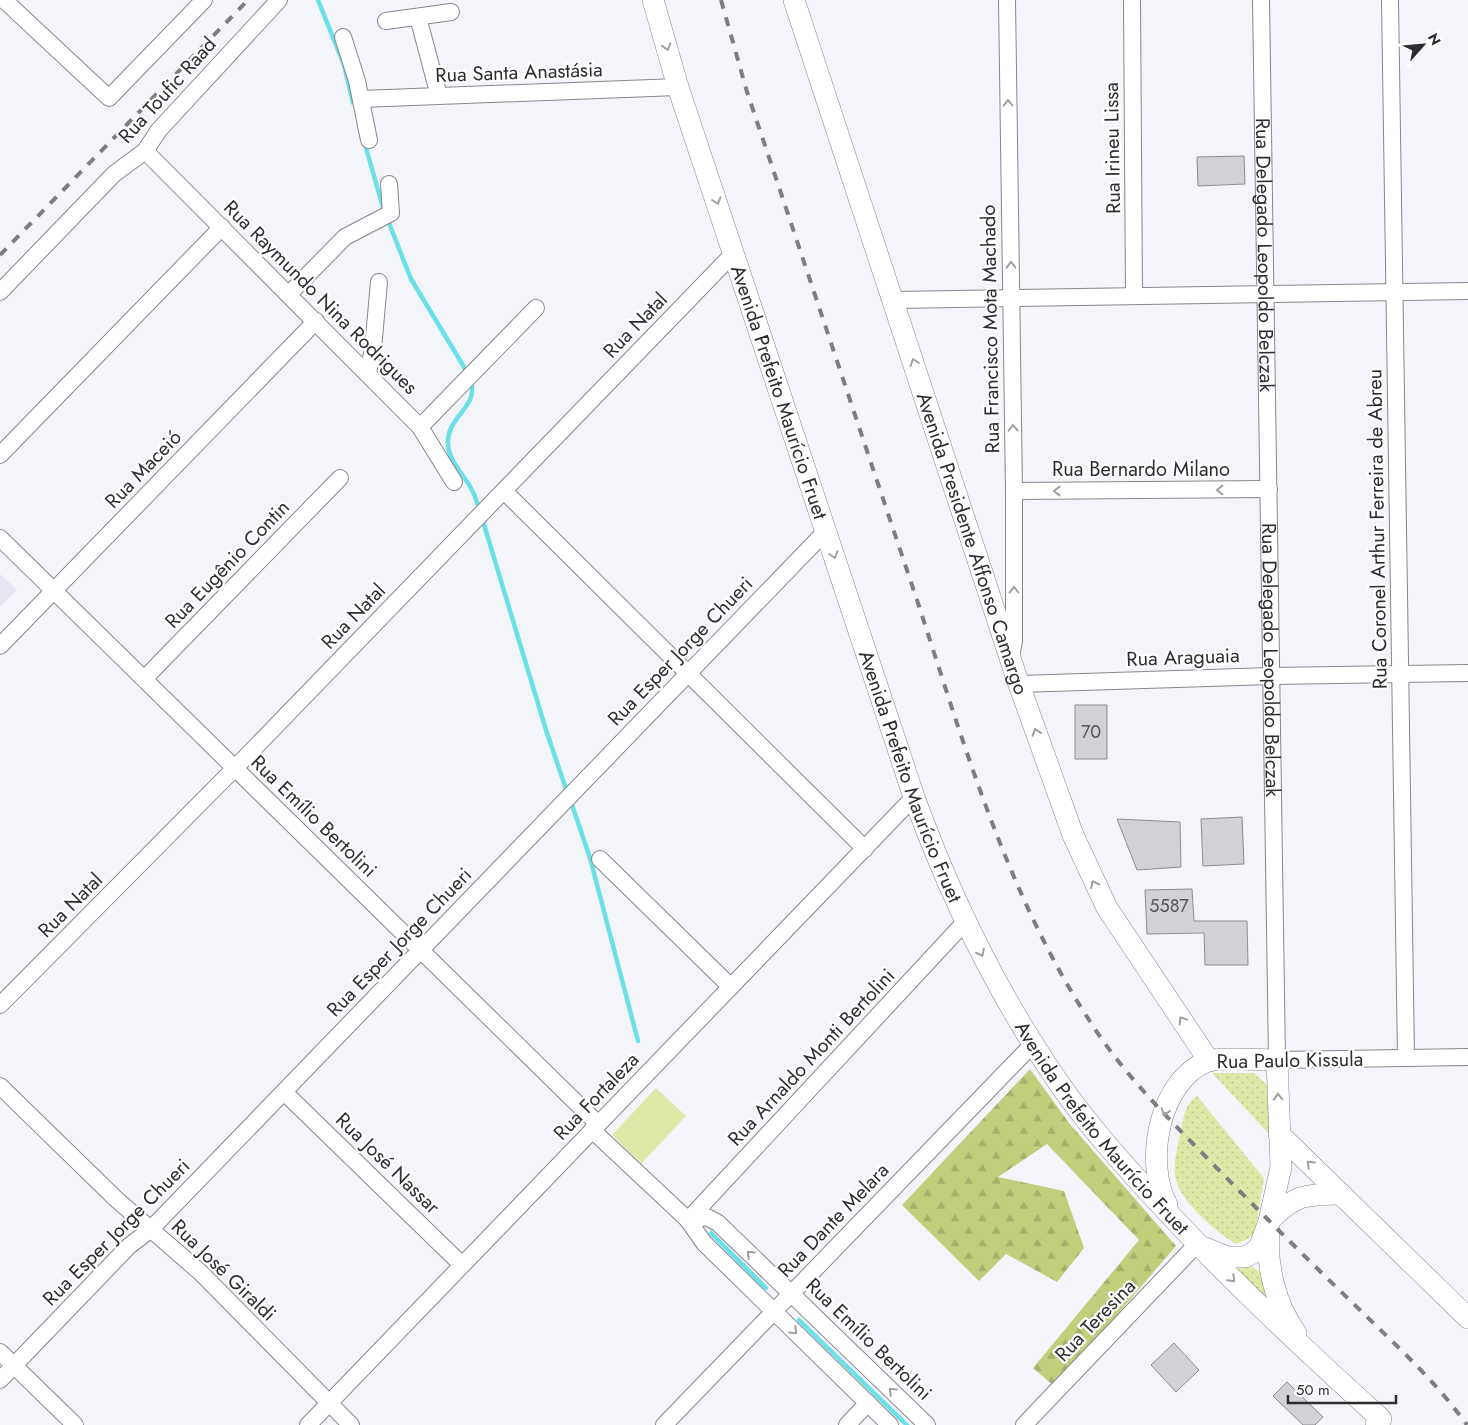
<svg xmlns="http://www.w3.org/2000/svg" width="1468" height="1425" font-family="Jost,sans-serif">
<defs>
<pattern id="grass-dots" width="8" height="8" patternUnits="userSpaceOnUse" patternTransform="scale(1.25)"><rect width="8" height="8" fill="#dfe9a7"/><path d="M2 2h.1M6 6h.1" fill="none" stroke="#c0c890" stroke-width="1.8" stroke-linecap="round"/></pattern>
<pattern id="forest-firs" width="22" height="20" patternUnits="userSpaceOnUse" patternTransform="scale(1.25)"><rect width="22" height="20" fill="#c3ce7c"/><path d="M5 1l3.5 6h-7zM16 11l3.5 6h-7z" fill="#a8b16c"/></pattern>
</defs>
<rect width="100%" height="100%" fill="#f4f4fb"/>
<path fill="#e6e6f3" d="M 0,574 L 17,590 L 0,607 Z"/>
<path fill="url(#grass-dots)" d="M 1212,1073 L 1254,1073 L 1267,1085 L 1270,1135 Z
M 1197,1096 L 1264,1178 L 1255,1232 L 1248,1239 L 1236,1244 C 1216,1232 1181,1202 1176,1180 C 1172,1164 1178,1146 1181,1130 C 1184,1116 1185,1104 1197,1096 Z
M 1250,1265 L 1262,1274 L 1272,1311 L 1234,1270 Z"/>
<path fill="url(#forest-firs)" d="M 1030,1069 L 1069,1123 L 1176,1246 L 1055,1387 L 1033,1368 L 1139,1240 L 1047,1144 L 998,1177 L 1064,1191 L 1084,1248 L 1057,1282 L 1006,1254 L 979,1281 L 902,1205 Z"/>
<path fill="#dfe9a7" d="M 656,1088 L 686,1116 L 641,1164 L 612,1135 Z"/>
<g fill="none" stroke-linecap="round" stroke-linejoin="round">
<path stroke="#6be0e8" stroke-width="4.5" d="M 318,0 L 344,65 L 353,103
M 364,141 L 384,211
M 387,218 L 411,279 L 467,372
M 471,382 C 479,407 446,417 448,444 C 449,463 465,475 473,492 C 476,498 477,504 480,510
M 482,518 L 546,730 L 567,792
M 571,802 L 590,858 L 638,1041
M 711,1233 L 766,1288
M 799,1320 L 907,1425"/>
</g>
<path fill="#d1d1d7" stroke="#8d8d92" d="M 1244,156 L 1245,184 L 1198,186 L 1197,157 Z
M 1075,705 L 1107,705 L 1107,759 L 1075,759 Z
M 1242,817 L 1244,864 L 1203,866 L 1201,819 Z
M 1117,819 L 1180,822 L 1181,867 L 1137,870 Z
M 1192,889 L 1194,921 L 1247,921 L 1248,965 L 1205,965 L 1204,933 L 1147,934 L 1145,890 Z
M 1174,1343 L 1199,1370 L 1176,1392 L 1151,1365 Z
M 1287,1382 L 1323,1417 L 1315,1425 L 1303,1425 L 1273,1396 Z"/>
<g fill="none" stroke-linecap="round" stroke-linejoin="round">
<g stroke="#87878c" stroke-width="18">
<g id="minor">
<path d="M 4,0 L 109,98 L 204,0"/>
<path d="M 1007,0 L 1014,491 L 1014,641 L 1011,656"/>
<path d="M 1132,0 L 1134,296"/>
<path id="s1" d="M 1261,0 L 1277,1060 L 1468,1057"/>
<path d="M 1390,0 L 1406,1058"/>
<path d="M 418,17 L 439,96"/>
<path d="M 386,21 L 451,12"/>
<path d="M 343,37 L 357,81 L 369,140"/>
<path d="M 361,99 L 678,87"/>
<path d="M 145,151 L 420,427 L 454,482"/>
<path d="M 0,292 L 114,174 L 145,151 L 159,130 L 279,0"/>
<path d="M 289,294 L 345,237 L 391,213 L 389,184"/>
<path d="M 894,300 L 1468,291"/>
<path d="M 368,373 L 373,349 L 379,282"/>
<path d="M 420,427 L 536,308"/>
<path d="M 0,455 L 222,227"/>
<path d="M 504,491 L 865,849"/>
<path d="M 1014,491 L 1269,489"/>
<path d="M 0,538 L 598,1124"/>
<path d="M 0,646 L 316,321"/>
<path d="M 144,679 L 340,478"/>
<path d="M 1019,684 L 1271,676 L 1468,673"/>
<path d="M 600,859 L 731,987"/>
<path d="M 0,1005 L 235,768 L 734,253"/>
<path d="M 0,1086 L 116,1199 L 201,1273 L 351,1425"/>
<path d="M 284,1092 L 462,1265"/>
<path d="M 592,1130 L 688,1220 L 704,1243 L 890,1425"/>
<path d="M 688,1220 L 965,922"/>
<path d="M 688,1220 L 707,1217 L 718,1223 L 927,1425"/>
<path d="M 0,1352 L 75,1425"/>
<path d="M 0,1380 L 129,1246 L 150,1230 L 826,531"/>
<path d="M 308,1425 L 914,797"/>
<path d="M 664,1425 L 1033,1044"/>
<path d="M 847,1425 L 868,1403"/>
<path d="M 1024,1425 L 1197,1244"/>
</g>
</g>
<g stroke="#87878c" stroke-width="22">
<g id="major">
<path id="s2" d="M 653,0 L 678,87 L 914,797 C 950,896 995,989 1054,1076 C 1085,1122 1122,1163 1160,1204 C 1230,1280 1305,1350 1381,1419 L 1376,1425"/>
<path id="s3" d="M 794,0 L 1017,679 L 1073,835 L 1107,908 L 1209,1061"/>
<path d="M 1279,1134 L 1468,1318"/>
<path d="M 1167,1205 C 1144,1162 1159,1080 1208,1061 C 1220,1057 1262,1060 1277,1060 L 1281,1167 L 1269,1221 L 1260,1246 L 1253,1253 L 1245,1257 L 1227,1257 L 1205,1248"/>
<path d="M 1269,1221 C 1296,1194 1304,1195 1341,1194"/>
<path d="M 1269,1230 C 1266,1265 1275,1304 1296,1333"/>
</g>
</g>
<use href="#minor" stroke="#fff" stroke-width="16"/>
<use href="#major" stroke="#fff" stroke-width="21"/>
<path stroke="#7d7d82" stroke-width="4" stroke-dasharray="9 9" stroke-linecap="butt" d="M 721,0 L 747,92 C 804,261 860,431 917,600 C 964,744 1007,895 1091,1023 C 1123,1073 1165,1115 1207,1158 C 1258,1210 1309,1261 1361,1311 C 1398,1347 1437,1383 1467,1425
M 0,255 L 248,0"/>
</g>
<defs><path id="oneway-chevron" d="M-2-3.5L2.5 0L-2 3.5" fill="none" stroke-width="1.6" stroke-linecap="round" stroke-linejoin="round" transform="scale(1.25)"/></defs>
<g stroke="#a0a0a2">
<use href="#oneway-chevron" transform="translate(667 47) rotate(73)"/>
<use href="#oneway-chevron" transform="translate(1008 103) rotate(-91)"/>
<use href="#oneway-chevron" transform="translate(717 201) rotate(72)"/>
<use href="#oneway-chevron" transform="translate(1011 265) rotate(-91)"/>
<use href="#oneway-chevron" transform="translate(914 362) rotate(-108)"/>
<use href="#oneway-chevron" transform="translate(1013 428) rotate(-91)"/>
<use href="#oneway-chevron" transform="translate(1220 490) rotate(180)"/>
<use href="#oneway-chevron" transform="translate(1057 491) rotate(180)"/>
<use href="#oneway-chevron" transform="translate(834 555) rotate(72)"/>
<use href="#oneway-chevron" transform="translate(1014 590) rotate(-90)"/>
<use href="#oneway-chevron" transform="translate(1036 732) rotate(-109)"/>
<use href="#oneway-chevron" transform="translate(1094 884) rotate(-115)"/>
<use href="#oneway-chevron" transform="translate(981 953) rotate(63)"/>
<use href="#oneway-chevron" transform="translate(1182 1020) rotate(-124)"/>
<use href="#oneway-chevron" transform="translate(1278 1097) rotate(-92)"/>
<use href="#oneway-chevron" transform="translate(1165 1112) rotate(109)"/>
<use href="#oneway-chevron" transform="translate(1310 1164) rotate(-136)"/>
<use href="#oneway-chevron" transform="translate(750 1254) rotate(-136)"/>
<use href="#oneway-chevron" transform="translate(1232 1279) rotate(45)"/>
<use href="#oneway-chevron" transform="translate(794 1331) rotate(44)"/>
<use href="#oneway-chevron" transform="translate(892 1391) rotate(-136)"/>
</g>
<g text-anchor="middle" stroke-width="4.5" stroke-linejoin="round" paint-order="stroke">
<g font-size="18" fill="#56565a">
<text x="1091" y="738">70</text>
<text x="1169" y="912">5587</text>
</g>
<g font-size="20" fill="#2d2d30" stroke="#fff">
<text transform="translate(519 72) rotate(-2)" y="7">Rua Santa Anastásia</text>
<text transform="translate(167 90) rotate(-48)" y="7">Rua Toufic Raad</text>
<text transform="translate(1112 148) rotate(-91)" y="7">Rua Irineu Lissa</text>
<text dy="7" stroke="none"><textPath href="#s1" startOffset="255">Rua Delegado Leopoldo Belczak</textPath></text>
<text transform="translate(321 297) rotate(45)" y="7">Rua Raymundo Nina Rodrigues</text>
<text transform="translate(635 325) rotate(-46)" y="7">Rua Natal</text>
<text transform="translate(990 329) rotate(-91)" y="7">Rua Francisco Mota Machado</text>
<text dy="7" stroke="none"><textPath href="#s2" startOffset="412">Avenida Prefeito Maurício Fruet</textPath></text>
<text transform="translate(143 469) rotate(-46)" y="7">Rua Maceió</text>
<text x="1141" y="476">Rua Bernardo Milano</text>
<text transform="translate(1377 529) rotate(-91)" y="7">Rua Coronel Arthur Ferreira de Abreu</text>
<text dy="7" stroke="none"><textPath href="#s3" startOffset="572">Avenida Presidente Affonso Camargo</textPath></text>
<text transform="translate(227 564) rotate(-46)" y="7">Rua Eugênio Contin</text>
<text transform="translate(353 616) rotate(-46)" y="7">Rua Natal</text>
<text transform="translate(680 651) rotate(-46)" y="7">Rua Esper Jorge Chueri</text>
<text transform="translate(1183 657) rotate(-2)" y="7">Rua Araguaia</text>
<text dy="7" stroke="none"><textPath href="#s1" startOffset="660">Rua Delegado Leopoldo Belczak</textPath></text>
<text dy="7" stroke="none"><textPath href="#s2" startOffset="818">Avenida Prefeito Maurício Fruet</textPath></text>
<text transform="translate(314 816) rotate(44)" y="7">Rua Emílio Bertolini</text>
<text transform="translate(70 905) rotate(-45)" y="7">Rua Natal</text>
<text transform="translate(399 942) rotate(-46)" y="7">Rua Esper Jorge Chueri</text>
<text transform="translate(811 1057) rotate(-47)" y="7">Rua Arnaldo Monti Bertolini</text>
<text transform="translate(1290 1060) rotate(-1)" y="7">Rua Paulo Kissula</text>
<text transform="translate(596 1096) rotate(-46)" y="7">Rua Fortaleza</text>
<text dy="7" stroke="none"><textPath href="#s2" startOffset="1222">Avenida Prefeito Maurício Fruet</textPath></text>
<text transform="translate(388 1163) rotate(44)" y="7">Rua José Nassar</text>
<text transform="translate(833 1220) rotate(-46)" y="7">Rua Dante Melara</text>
<text transform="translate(116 1232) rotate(-45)" y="7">Rua Esper Jorge Chueri</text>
<text transform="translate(224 1270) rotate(44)" y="7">Rua José Giraldi</text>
<text transform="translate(1095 1320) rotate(-46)" y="7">Rua Teresina</text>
<text transform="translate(869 1339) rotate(44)" y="7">Rua Emílio Bertolini</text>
</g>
</g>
<g transform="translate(1423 45) rotate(63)" stroke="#ffffff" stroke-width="4" paint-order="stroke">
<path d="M0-4L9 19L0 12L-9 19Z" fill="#2d2d30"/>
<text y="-8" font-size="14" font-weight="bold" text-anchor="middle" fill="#2d2d30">N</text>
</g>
<path d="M1288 1395v8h108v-8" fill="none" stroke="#2d2d30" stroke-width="2.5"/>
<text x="1296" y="1395" font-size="15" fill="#2d2d30" stroke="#ffffff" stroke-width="4" paint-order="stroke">50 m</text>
</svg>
